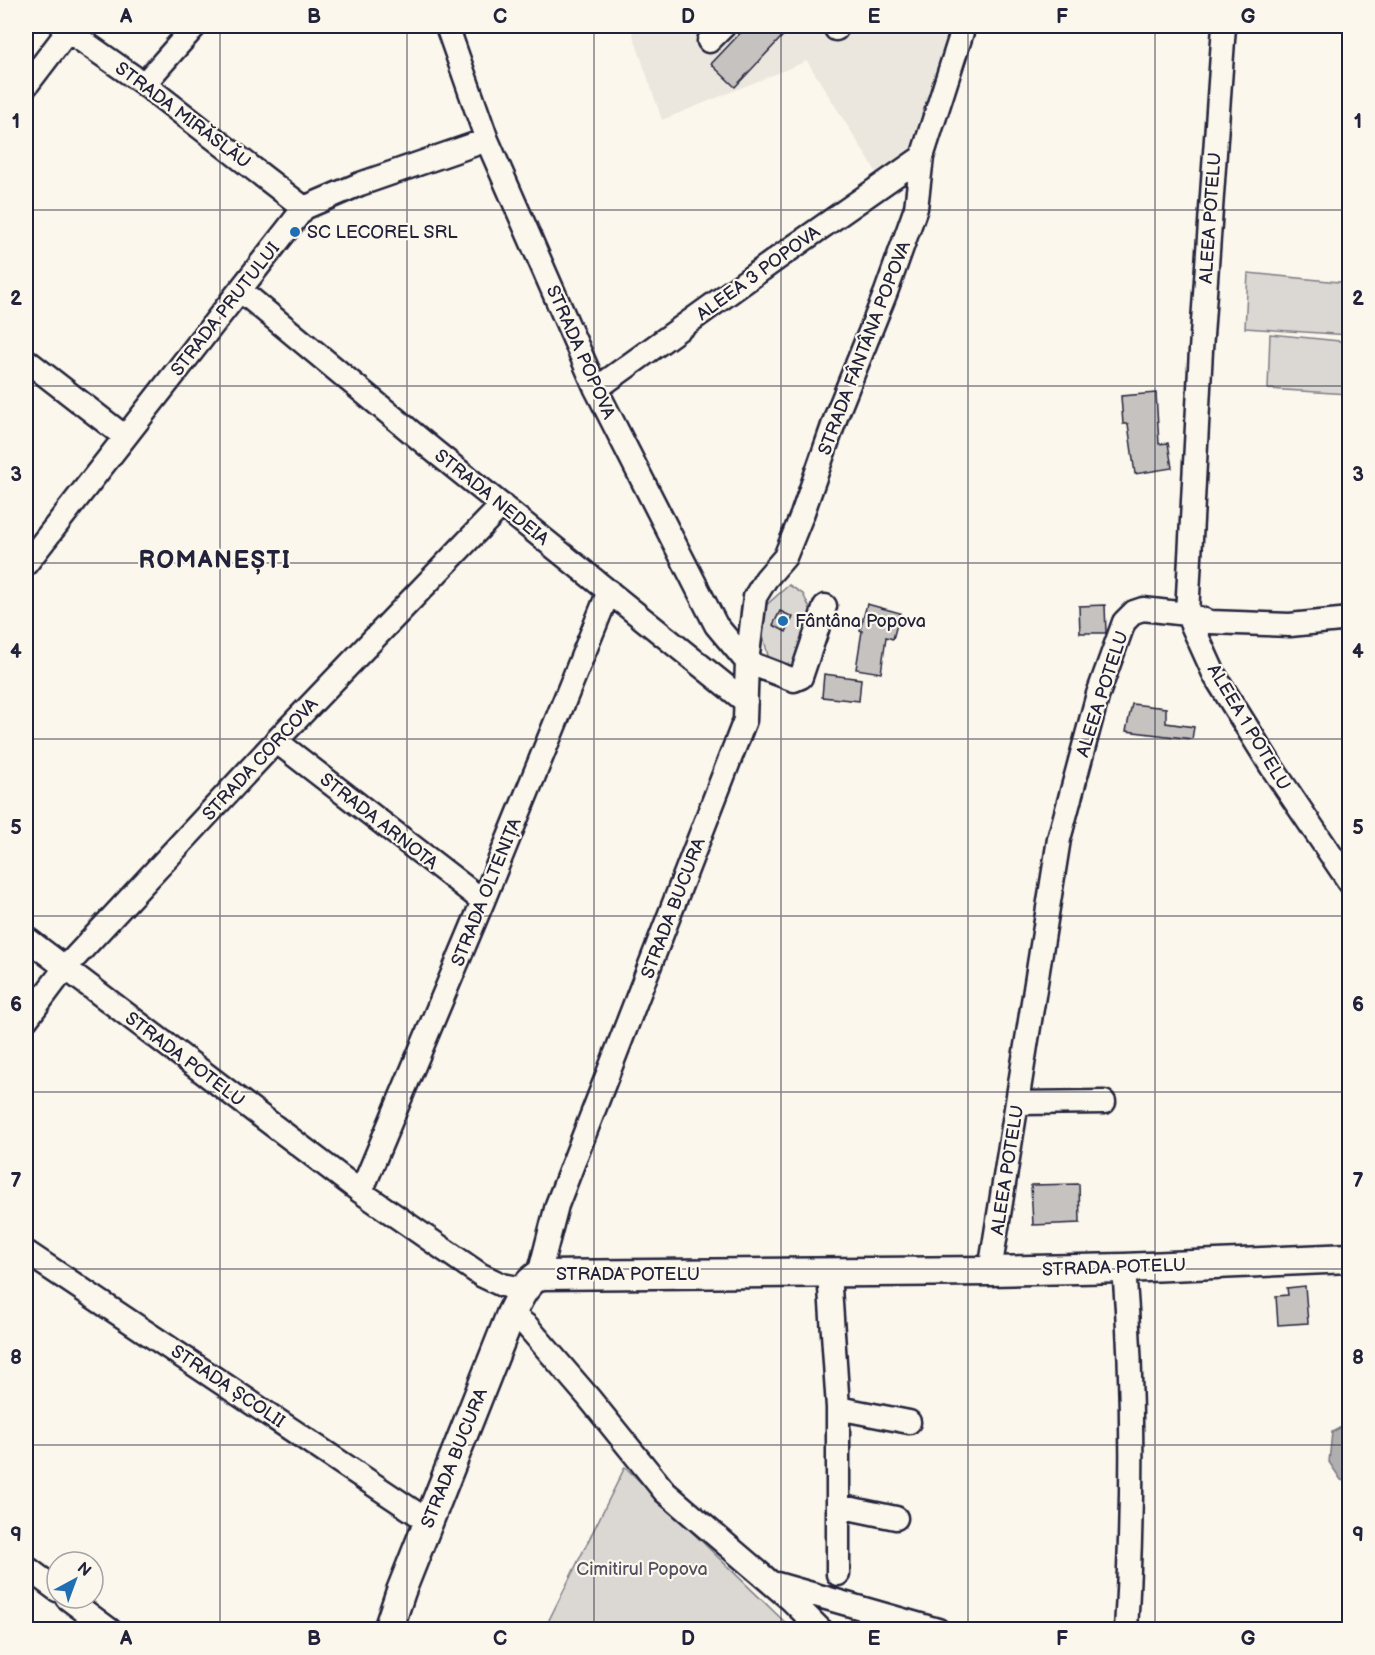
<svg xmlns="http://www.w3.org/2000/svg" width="1375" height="1655" font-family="'Balsamiq Sans',sans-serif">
<rect width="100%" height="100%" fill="#fbf7ec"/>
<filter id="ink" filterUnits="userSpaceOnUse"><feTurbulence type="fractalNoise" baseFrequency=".0167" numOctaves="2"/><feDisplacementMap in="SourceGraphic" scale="12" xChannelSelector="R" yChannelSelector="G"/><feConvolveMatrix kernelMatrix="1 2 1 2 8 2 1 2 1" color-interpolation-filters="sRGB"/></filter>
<g filter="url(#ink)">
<path fill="#ebe7df" d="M 630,26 L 951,26 L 909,151 L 877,173 L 807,61 L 662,120 Z"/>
<path fill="#dbd8d3" stroke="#7e7d87" stroke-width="1.5" d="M 1248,273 L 1349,283 L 1349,335 L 1245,328 Z
M 1270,334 L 1349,342 L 1349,394 L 1268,389 Z
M 789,585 L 803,594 L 815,619 L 794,672 L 770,664 L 760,623 L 763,608 Z
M 625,1467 L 792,1629 L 544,1630 Z"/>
<path fill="#b1aeb0" stroke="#787681" stroke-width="1.5" d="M 1349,1423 L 1349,1483 L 1341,1480 L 1329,1462 L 1332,1432 Z"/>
<path fill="#c6c2c0" stroke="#22223b" stroke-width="1.5" d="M 747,26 L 792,26 L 735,87 L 711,64 Z
M 1156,393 L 1159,444 L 1168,443 L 1172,468 L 1135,474 L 1128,424 L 1123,424 L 1121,396 Z
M 867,604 L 900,613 L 893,639 L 886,637 L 881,673 L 856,669 L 862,631 L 860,630 Z
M 1105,605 L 1106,633 L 1080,633 L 1079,606 Z
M 780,611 L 793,617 L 786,632 L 773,625 Z
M 824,674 L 861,679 L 859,701 L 822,697 Z
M 1132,704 L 1166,708 L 1166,723 L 1194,727 L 1192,739 L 1126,731 Z
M 1079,1184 L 1080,1223 L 1033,1225 L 1031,1185 Z
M 1305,1286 L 1308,1323 L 1278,1325 L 1276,1296 L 1288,1295 L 1287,1288 Z"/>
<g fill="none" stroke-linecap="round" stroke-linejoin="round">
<g stroke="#22223b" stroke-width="27">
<path id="minor" d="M 61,26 L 144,84 L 304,208
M 447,26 L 487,140 L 596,389 L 716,625 L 747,662
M 1224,26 L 1201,350 L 1187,614 L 1215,676 L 1271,766 L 1350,883
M 836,29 L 837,26
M 709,41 L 724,26
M 144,84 L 195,26
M 26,86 L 68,31
M 240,290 L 433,450 L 746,702
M 26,360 L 125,437
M 596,389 L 782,255 L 922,157
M 26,564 L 304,208 L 360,184 L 487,140
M 747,662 L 794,680 L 801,677 L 825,606
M 276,741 L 483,901
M 26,938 L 361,1192 L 481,1275 L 502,1285 L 523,1289
M 26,1020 L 65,968 L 276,741 L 502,505
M 1018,1103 L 1104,1102
M 361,1192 L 483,901 L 609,591
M 26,1252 L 428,1521
M 1124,1268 C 1134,1388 1133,1509 1126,1630
M 990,1271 L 1059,839 L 1098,694 L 1124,622 L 1134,612 L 1143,609 L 1187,614 L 1210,622 L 1290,625 L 1350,619
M 829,1273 L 838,1408 L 838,1574
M 539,1275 L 557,1205 L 745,720 L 747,662 L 755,597 L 766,579 L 785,557 L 802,515 L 837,414 L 886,292 L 916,208 L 922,157 L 964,26
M 511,1314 L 527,1326 L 589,1398 L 665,1492 L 791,1600 L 821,1630
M 838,1408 L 909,1422
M 838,1506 L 896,1518
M 26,1567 L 57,1590
M 777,1584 L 938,1630
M 67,1598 L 110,1630"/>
</g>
<g stroke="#22223b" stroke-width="33">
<path id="major" d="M 388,1630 L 401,1591 L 511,1314 C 519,1298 524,1285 539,1275 L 990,1271 L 1124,1268 L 1350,1258"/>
</g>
<use href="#minor" stroke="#fbf7ec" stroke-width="22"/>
<use href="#major" stroke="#fbf7ec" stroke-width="28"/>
</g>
</g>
<path fill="none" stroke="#22223b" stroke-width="1.5" stroke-opacity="0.55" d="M 220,26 L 220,1630M 407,26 L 407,1630M 594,26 L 594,1630M 781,26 L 781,1630M 968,26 L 968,1630M 1155,26 L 1155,1630M 26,210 L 1350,210M 26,386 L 1350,386M 26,563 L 1350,563M 26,739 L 1350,739M 26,916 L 1350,916M 26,1092 L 1350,1092M 26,1269 L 1350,1269M 26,1445 L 1350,1445"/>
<g fill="#1f6fb2" stroke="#fbf7ec" stroke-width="2">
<circle cx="295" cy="232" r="6"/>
<circle cx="783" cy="621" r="6"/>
</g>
<g text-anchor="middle" stroke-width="4.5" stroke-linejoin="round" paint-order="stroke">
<g font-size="18" fill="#22223b" stroke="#fbf7ec">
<text transform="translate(183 115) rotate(37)" y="6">STRADA MIRĂSLĂU</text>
<text transform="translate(1210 218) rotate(-86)" y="6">ALEEA POTELU</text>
<text transform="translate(758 273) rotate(-36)" y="6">ALEEA 3 POPOVA</text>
<text transform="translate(225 309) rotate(-52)" y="6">STRADA PRUTULUI</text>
<text transform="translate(864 348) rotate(-69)" y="6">STRADA FÂNTÂNA POPOVA</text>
<text transform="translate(581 352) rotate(66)" y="6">STRADA POPOVA</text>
<text transform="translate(492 497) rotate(39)" y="6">STRADA NEDEIA</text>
<text transform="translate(1102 694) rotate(-72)" y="6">ALEEA POTELU</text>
<text transform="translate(1249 727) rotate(59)" y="6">ALEEA 1 POTELU</text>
<text transform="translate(260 759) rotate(-47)" y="6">STRADA CORCOVA</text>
<text transform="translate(379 821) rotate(38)" y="6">STRADA ARNOTA</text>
<text transform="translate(486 892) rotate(-68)" y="6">STRADA OLTENIȚA</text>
<text transform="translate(673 908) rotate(-69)" y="6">STRADA BUCURA</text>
<text transform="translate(185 1059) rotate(37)" y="6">STRADA POTELU</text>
<text transform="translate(1007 1170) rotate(-81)" y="6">ALEEA POTELU</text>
<text transform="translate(1114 1267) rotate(-2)" y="6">STRADA POTELU</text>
<text x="628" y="1280">STRADA POTELU</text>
<text transform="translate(228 1386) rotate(34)" y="6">STRADA ȘCOLII</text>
<text transform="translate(454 1458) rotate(-68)" y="6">STRADA BUCURA</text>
</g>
<g font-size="18" fill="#22223b" stroke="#fbf7ec" text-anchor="start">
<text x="307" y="238">SC LECOREL SRL</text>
<text x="795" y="627">Fântâna Popova</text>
</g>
<g font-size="18" fill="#505061" stroke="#fbf7ec">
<text x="642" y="1575">Cimitirul Popova</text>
</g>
<g font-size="24" font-weight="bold" letter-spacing="1.5" fill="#22223b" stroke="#fbf7ec">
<text x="215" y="568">ROMANEȘTI</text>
</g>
</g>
<rect width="1375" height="1655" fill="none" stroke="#fbf7ec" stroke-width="66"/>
<g transform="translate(75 1580) rotate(41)"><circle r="28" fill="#fbf7ec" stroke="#a4a2a5" stroke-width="1.5"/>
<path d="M0-4.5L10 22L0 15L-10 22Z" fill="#1f6fb2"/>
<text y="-9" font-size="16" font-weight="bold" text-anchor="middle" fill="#22223b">N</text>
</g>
<rect x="33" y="33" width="1309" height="1589" fill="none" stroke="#22223b" stroke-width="2"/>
<g font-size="20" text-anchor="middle" font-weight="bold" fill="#22223b">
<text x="126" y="23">A</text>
<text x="314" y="23">B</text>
<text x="500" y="23">C</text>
<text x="688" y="23">D</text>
<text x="874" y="23">E</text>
<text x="1062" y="23">F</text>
<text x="1248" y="23">G</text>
<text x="16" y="128">1</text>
<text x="1358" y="128">1</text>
<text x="16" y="305">2</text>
<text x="1358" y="305">2</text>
<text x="16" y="481">3</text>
<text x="1358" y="481">3</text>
<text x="16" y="658">4</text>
<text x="1358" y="658">4</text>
<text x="16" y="834">5</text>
<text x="1358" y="834">5</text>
<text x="16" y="1011">6</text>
<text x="1358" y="1011">6</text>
<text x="16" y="1187">7</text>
<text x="1358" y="1187">7</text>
<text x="16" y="1364">8</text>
<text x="1358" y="1364">8</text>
<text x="16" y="1541">9</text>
<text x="1358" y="1541">9</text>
<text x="126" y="1645">A</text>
<text x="314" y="1645">B</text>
<text x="500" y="1645">C</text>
<text x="688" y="1645">D</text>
<text x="874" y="1645">E</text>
<text x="1062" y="1645">F</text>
<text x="1248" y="1645">G</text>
</g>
</svg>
